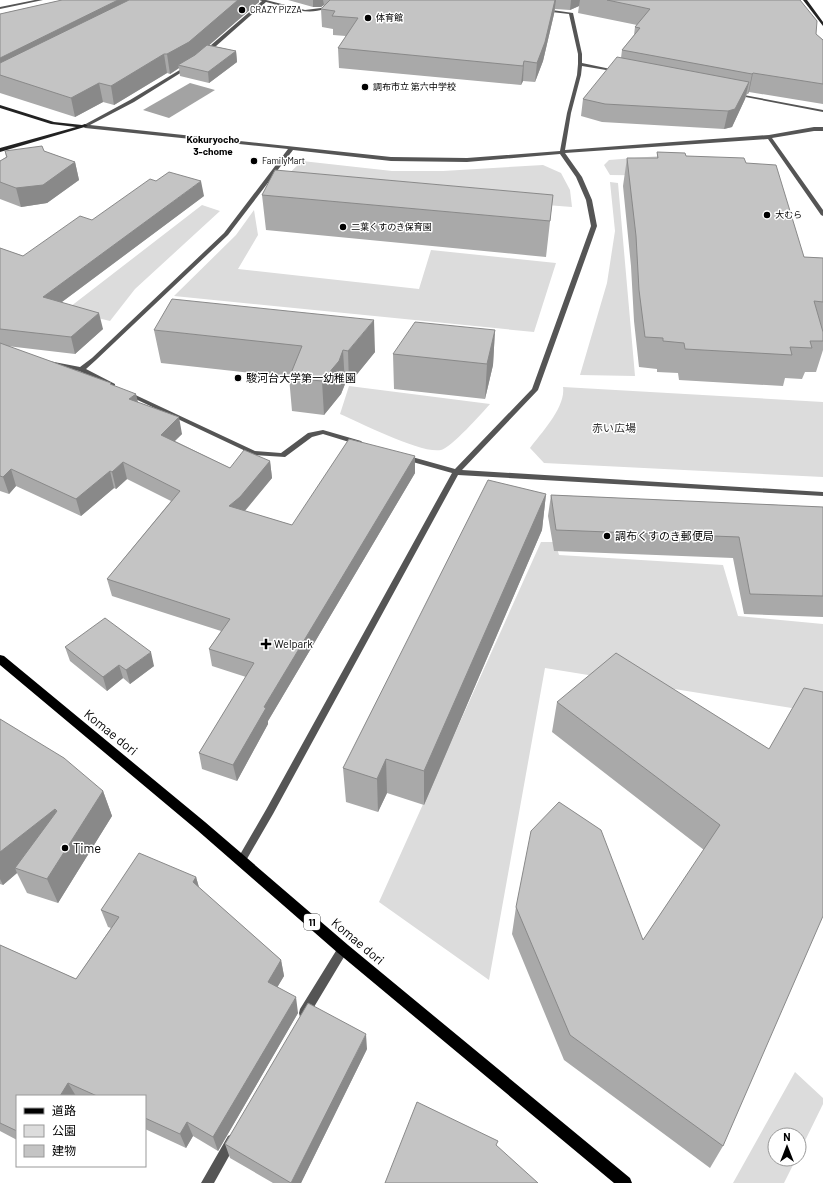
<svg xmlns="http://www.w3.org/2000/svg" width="823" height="1183" font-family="Barlow,'Noto Sans JP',sans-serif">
<rect width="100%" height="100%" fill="#fff"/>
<path fill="#dcdcdc" d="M 685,154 L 690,176 L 610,175 L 604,165 L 609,160 Z
M 302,161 L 392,171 L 443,171 L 543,165 L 561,173 L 570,190 L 572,207 L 278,184 Z
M 610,182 L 618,183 L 635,376 L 580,375 L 607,283 L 615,231 Z
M 202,205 L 220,211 L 135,289 L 110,321 L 66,310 Z
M 254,210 L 258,235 L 238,269 L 419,289 L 431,250 L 556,263 L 534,332 L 174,296 L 236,235 Z
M 349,386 L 490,404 C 482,413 451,448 441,450 C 421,454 361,423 340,414 Z
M 563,387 L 823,402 L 823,477 L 544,463 L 530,448 C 541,433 566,407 563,387 Z
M 541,542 L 555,542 L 559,555 L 723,565 L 738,616 L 823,624 L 823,713 L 545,668 L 489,980 L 379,902 Z
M 795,1072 L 823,1098 L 823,1104 L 799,1153 L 799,1135 L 775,1135 L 775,1159 L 796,1159 L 784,1183 L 733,1183 Z"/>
<path fill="#a3a3a3" d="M 190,83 L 215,90 L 169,118 L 143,110 Z"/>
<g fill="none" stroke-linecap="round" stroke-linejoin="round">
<path fill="#555" fill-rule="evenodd" d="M 35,0 L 43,0 L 0,9 L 0,7 Z
M 259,0 L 266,0 L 305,10 L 321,8 L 336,0 L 341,0 C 315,20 294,9 266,2 L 207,54 L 203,54 L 203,52 L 262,1 Z
M 545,9 L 573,13 L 582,54 L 582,63 L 620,71 L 618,72 L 582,66 L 581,75 L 571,113 L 565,150 L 769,135 L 814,127 L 823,127 L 823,131 L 814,131 L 772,138 L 823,210 L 823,216 L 821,215 L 768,139 L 565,153 L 582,177 L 592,200 L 597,226 L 538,390 L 462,470 L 823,492 L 823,496 L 458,475 L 273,814 L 244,864 L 241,865 L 238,864 L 236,861 L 238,858 L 267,808 L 452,473 L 402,459 L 401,457 L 405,455 L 455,469 L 532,389 L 591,226 L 586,200 L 576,177 L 560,154 L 467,162 L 391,161 L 293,150 L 228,235 L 96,360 L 86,369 L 115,384 L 115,386 L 113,387 L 79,371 L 49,365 L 46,363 L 49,361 L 80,367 L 92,358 L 224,233 L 288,149 L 85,128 L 82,126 L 130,100 L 188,65 L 190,65 L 190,67 L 134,102 L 90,125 L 391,157 L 467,158 L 560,151 L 567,113 L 577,75 L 578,64 L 578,54 L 569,14 L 543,11 L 543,10 Z
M 733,93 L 823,110 L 823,112 L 735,95 L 733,95 Z
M 129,392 L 255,451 L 281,453 L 308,433 L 323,430 L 361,441 L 363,443 L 359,445 L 323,434 L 312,437 L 285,457 L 254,455 L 127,395 L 127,393 Z
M 343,944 L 347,946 L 348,949 L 347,952 L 308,1017 L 304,1018 L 300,1017 L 299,1013 L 300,1009 L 339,946 Z
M 232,1134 L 236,1136 L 238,1140 L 214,1183 L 201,1183 L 228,1136 Z"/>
<path fill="#222" fill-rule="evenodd" d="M 803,0 L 807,0 L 823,22 L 823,26 Z
M 0,105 L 54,122 L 82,125 L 85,124 L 88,126 L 0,152 L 0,148 L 76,127 L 51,124 L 0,108 Z"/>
<path fill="#000" fill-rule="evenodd" d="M 0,655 L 4,656 L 205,822 L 348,945 L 630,1178 L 632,1183 L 614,1183 L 338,953 L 197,830 L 0,665 Z"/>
</g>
<path fill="#a9a9a9" d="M 62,0 L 259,0 L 259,2 L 209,45 L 236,51 L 237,62 L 209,83 L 180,76 L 179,68 L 170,74 L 167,73 L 114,105 L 103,102 L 75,117 L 0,93 L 0,14 Z
M 288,0 L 800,0 L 816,34 L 823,40 L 823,104 L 749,92 L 748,94 L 747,94 L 745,99 L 732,127 L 724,129 L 602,122 L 581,116 L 583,99 L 621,58 L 622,50 L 634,35 L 635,27 L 637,25 L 578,13 L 579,6 L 570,10 L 555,9 L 554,14 L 543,61 L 535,82 L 523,81 L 521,85 L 339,68 L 338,48 L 346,36 L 333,35 L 333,29 L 322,27 L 321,9 L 324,6 L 324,5 L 321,7 L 313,7 Z
M 5,151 L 44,151 L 75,162 L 79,180 L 47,203 L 21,207 L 0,199 L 0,161 L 6,157 Z
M 657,152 L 686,156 L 746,163 L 804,257 L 823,258 L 823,350 L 816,372 L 805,372 L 802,379 L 785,378 L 783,386 L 679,380 L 678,373 L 657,372 L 657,369 L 639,367 L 634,321 L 631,266 L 623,186 L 627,158 L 657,158 Z
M 262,195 L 553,195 L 546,257 L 266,230 Z
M 204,196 L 62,302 L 103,329 L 75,354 L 7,346 L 111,383 L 111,384 L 138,403 L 182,434 L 175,441 L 230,468 L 270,461 L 272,478 L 245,511 L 292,525 L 415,456 L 415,473 L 268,721 L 268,724 L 237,781 L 202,769 L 199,753 L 246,677 L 212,666 L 209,649 L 221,631 L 112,596 L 107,579 L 171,501 L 127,479 L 116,489 L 114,488 L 81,516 L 16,486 L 9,494 L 0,491 L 0,248 L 23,256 L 92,220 Z
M 154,330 L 375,352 L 349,384 L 345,384 L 341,394 L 324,415 L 292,411 L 289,377 L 161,363 Z
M 495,330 L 493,365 L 485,399 L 394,389 L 393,354 Z
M 546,494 L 542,530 L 424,805 L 387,793 L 378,812 L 346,802 L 343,768 Z
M 551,495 L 823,507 L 823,617 L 744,614 L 733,558 L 554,551 L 548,516 Z
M 65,647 L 154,666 L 130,684 L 123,678 L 107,691 L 70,661 Z
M 557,702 L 769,749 L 723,1146 L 710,1168 L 564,1060 L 512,934 L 516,907 L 643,940 L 704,850 L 552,732 Z
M 0,719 L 103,791 L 112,816 L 58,903 L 27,893 L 17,873 L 3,885 L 0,884 Z
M 196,877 L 199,888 L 281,960 L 284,976 L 277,987 L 298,1013 L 218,1151 L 193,1136 L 186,1148 L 145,1129 L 145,1096 L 17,1096 L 17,1140 L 0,1131 L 0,945 L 76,979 L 111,928 L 108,927 L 101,910 Z
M 367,1049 L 301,1183 L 273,1183 L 230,1158 L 225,1144 Z"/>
<path fill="#898989" d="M 118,0 L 158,0 L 0,75 L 0,58 Z
M 238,0 L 259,0 L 259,2 L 191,61 L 178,65 L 179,68 L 170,74 L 167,54 Z
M 313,0 L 323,0 L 324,5 L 321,7 L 313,7 Z
M 555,0 L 556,0 L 554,14 L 543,61 L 535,82 L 537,63 Z
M 571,0 L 580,0 L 579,6 L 570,10 Z
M 236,51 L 237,62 L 209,83 L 208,72 Z
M 164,54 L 167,73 L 114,105 L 111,86 Z
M 524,61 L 523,81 L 521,85 L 523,66 Z
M 753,73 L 749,92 L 748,94 L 752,74 Z
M 749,82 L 745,99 L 732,127 L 724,129 L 728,111 Z
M 99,83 L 103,102 L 75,117 L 71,98 Z
M 75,162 L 79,180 L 47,203 L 21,207 L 16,188 Z
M 201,181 L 204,196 L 47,313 L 43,297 Z
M 99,313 L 103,329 L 75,354 L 71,337 Z
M 374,320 L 375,352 L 349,384 L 348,351 Z
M 495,330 L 493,365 L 485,399 L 487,364 Z
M 343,350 L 345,384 L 341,394 L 324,415 L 322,381 Z
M 136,394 L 140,410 L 129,399 Z
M 179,417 L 182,434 L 164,451 L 161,435 Z
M 415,456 L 415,473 L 268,721 L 268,724 L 237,781 L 233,765 L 264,707 Z
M 270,461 L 272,478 L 242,514 L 229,506 Z
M 123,462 L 127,479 L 116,489 L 112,472 Z
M 11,469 L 16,486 L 9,494 L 3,477 Z
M 110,471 L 114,488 L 81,516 L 76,499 Z
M 546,494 L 542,530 L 424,805 L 424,771 Z
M 151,652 L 154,666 L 130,684 L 126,670 Z
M 119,665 L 123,678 L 107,691 L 103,677 Z
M 386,759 L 387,793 L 378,812 L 377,779 Z
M 103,791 L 112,816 L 58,903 L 47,879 Z
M 55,809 L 65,834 L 15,868 L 17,873 L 3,885 L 0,879 L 0,852 Z
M 196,877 L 201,894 L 193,882 Z
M 281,960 L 284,976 L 271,998 L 268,982 Z
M 296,997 L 298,1013 L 218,1151 L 213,1137 Z
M 366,1034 L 367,1049 L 301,1183 L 291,1183 Z
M 68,1083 L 76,1096 L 60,1096 Z
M 187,1122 L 193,1136 L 186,1148 L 180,1134 Z"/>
<path fill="#c4c4c4" stroke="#898989" d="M 62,0 L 118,0 L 0,58 L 0,14 Z
M 129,0 L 238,0 L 189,42 L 167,54 L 164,54 L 111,86 L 99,83 L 71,98 L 0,75 L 0,63 Z
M 330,0 L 555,0 L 545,42 L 537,63 L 524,61 L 523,66 L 338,48 L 358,18 L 332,16 L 335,11 L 321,9 Z
M 607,0 L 800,0 L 817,21 L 816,34 L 823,40 L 823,84 L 753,73 L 752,74 L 622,50 L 640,28 L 635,27 L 650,9 Z
M 207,45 L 236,51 L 208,72 L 178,65 L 195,55 Z
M 617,57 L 749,82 L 735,109 L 728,111 L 605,104 L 583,99 Z
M 42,146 L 44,151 L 75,162 L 43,185 L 16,188 L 0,182 L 0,161 L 7,157 L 5,151 Z
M 657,152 L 685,153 L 686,156 L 744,158 L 746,163 L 776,165 L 804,257 L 823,258 L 823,302 L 814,301 L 823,332 L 823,341 L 810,341 L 812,348 L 790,347 L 792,355 L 685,349 L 684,343 L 663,341 L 663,338 L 645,337 L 639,290 L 636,236 L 627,158 L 658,158 Z
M 275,170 L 553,195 L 550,221 L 262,195 Z
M 169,172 L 201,181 L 43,297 L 99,313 L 71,337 L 0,329 L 0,248 L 23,256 L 80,216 L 92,220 L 150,179 L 156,181 Z
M 172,299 L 374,320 L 348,351 L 343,350 L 339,361 L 322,381 L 289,378 L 302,346 L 154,330 Z
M 415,322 L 495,330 L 487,364 L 393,354 Z
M 0,343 L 111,383 L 110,384 L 136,394 L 129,399 L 179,417 L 161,435 L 230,468 L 244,450 L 270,461 L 240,497 L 229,506 L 292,525 L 349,439 L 415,456 L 264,707 L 266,708 L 233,765 L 199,753 L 254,663 L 209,649 L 230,619 L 107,579 L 180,491 L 123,462 L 112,472 L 110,471 L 76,499 L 11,469 L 3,477 L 0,476 Z
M 488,480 L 546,494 L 424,771 L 386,759 L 377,779 L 343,768 Z
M 551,495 L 823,507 L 823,596 L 750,594 L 739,537 L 556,530 Z
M 105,618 L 151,652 L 126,670 L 119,665 L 103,677 L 65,647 Z
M 616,653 L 769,749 L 804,688 L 823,692 L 823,916 L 723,1146 L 570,1035 L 516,907 L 531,831 L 559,802 L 601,830 L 643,940 L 720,825 L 557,702 Z
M 0,719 L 64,758 L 103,791 L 47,879 L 15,868 L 57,811 L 55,809 L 0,852 Z
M 139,853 L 196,877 L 193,882 L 281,960 L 268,982 L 296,997 L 213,1137 L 187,1122 L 180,1134 L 145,1118 L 145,1096 L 97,1096 L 68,1083 L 60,1096 L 17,1096 L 17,1131 L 0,1123 L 0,945 L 76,979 L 119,917 L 101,910 Z
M 308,1003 L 366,1034 L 291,1183 L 225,1144 Z
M 417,1102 L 498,1141 L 496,1145 L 538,1183 L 385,1183 Z"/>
<g fill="#000" stroke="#fff" stroke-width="1.5">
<circle cx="242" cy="10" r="4"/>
<circle cx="368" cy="18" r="4"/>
<circle cx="365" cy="87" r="4"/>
<circle cx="254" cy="161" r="4"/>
<circle cx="767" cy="215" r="4"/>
<circle cx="343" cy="227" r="4"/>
<circle cx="238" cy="378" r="4"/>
<circle cx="607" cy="536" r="4"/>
<path d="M264 638h4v4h4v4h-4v4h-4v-4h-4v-4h4z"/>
<circle cx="65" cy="848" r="4"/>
</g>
<g text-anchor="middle" stroke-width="3" stroke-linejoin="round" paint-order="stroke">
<g font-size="9" fill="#000" stroke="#fff" text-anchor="start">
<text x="250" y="13">CRAZY PIZZA</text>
<text x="376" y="21">体育館</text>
<text x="373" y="90">調布市立 第六中学校</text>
<text x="262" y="164">FamilyMart</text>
<text x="775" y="218">大むら</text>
<text x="351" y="230">二葉くすのき保育園</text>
</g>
<g font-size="10" font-weight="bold" fill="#000" stroke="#fff">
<text x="213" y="143">Kokuryocho<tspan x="213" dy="12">3-chome</tspan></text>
</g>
<rect fill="#fff" stroke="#4c4c4c" stroke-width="1" x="304" y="914" width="16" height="16" rx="3"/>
<g font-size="10" font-weight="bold" fill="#000">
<text x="312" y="926">11</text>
</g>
<g font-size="11" fill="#000" stroke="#fff" text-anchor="start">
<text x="246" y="382">駿河台大学第一幼稚園</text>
<text x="615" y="540">調布くすのき郵便局</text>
<text x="274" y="648">Welpark</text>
</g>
<g font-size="11" fill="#333" stroke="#fff">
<text x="614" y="432">赤い広場</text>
</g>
<g font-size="13" fill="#000" stroke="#fff">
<text transform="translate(111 732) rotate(39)" y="5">Komae dori</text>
<text transform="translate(358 941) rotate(40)" y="5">Komae dori</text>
</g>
<g font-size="13" fill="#000" stroke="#fff" text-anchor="start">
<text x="73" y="853">Time</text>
</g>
</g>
<rect x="16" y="1095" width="130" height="72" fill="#ffffff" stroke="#999999"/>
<rect x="24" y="1108" width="20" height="6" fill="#000000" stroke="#999999"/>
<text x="52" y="1115" font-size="12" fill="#000000">道路</text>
<rect x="24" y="1125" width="20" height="12" fill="#dcdcdc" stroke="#999999"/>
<text x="52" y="1135" font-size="12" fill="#000000">公園</text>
<rect x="24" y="1145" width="20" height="12" fill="#c4c4c4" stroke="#999999"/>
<text x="52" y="1155" font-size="12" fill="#000000">建物</text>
<g transform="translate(787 1147)"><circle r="19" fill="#ffffff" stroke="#999999"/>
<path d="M0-3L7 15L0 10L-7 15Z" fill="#000000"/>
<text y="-6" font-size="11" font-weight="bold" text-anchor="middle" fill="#000000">N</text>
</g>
</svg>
